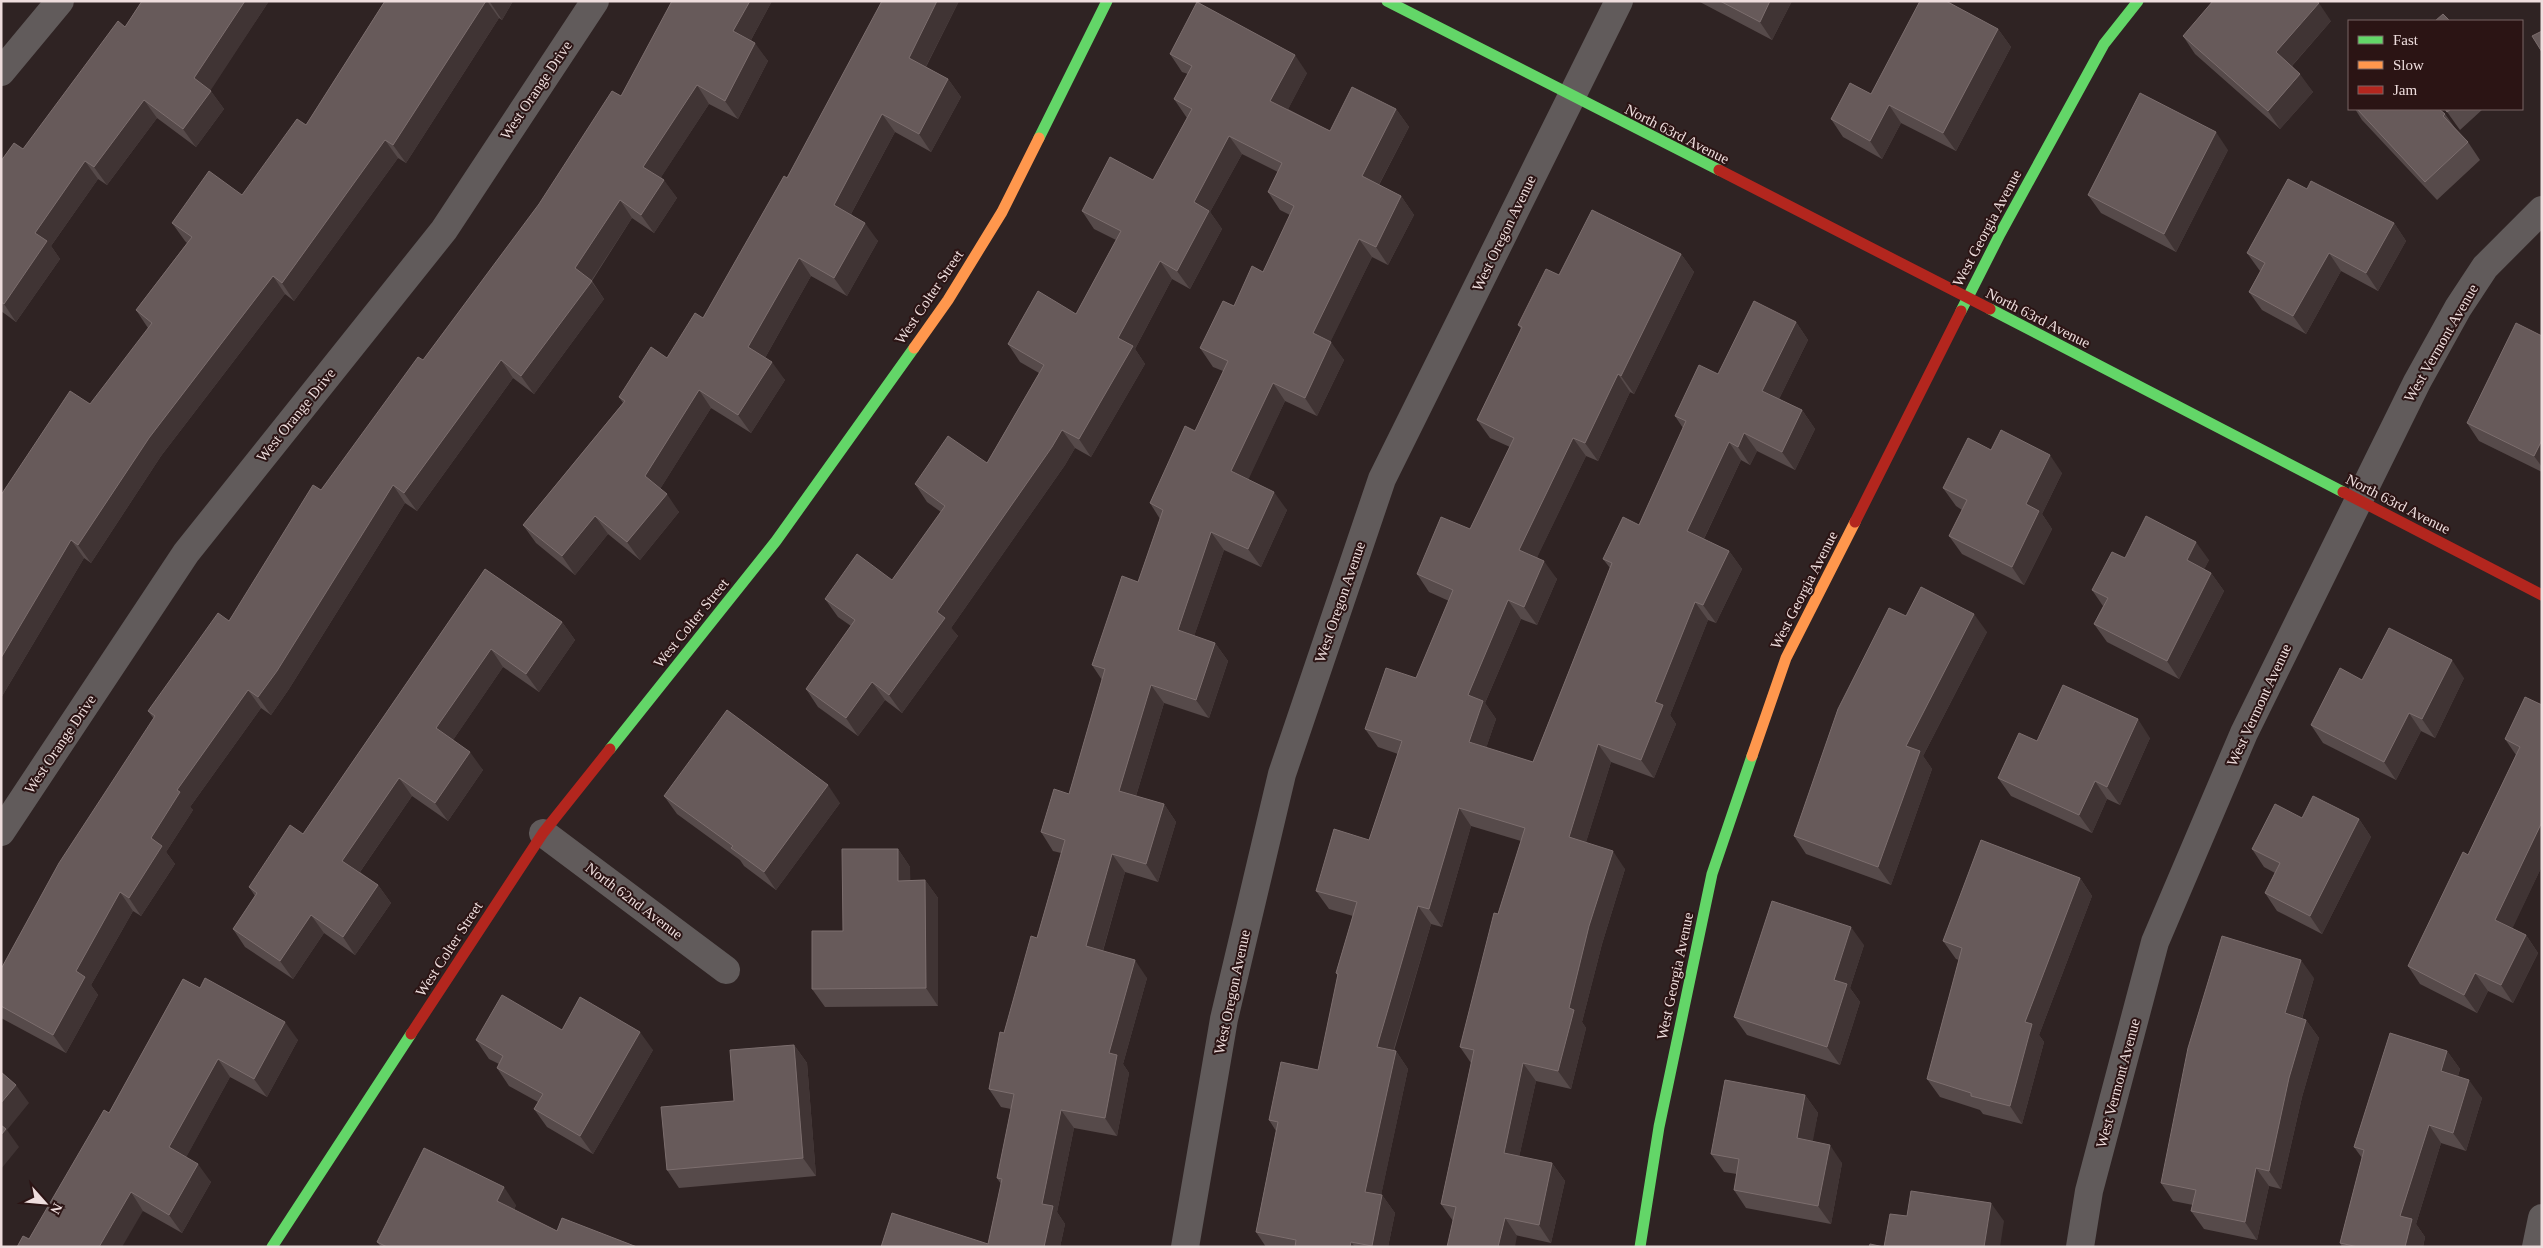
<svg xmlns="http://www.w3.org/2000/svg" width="2543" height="1248" font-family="'Times New Roman',serif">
<rect width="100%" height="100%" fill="#2f2323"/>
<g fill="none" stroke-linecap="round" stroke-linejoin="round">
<path stroke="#615b5b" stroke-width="28" d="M 1,72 L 60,1
M 1,832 L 186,553 L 444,230 L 595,1
M 543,833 L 726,970
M 1185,1247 L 1224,1019 L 1282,774 L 1382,479 L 1619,1
M 2080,1247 L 2089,1191 L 2155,942 L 2244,733 L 2417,382 L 2458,308 L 2485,267 L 2542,210
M 2536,1247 L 2542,1218"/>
<path stroke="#63d668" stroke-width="11" d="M 1387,1 L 1719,170
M 1039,138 L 1107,1
M 1990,309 L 2343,492
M 1961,311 L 2000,234 L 2104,44 L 2138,1
M 610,749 L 776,541 L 914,348
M 272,1247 L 411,1034
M 1640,1247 L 1659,1127 L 1712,874 L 1752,756"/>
<path stroke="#ff974d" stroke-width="11" d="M 914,348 L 948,300 L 1002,212 L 1039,138
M 1752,756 L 1786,658 L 1855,522"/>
<path stroke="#b3261e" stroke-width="11" d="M 1719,170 L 1990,309
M 2343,492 L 2542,595
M 1855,522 L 1961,311
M 411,1034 L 543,833 L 610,749"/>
</g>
<path fill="#564a4a" d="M 142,1 L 269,1 L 210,90 L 224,109 L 196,147 L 157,118 L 107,185 L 98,179 L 51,246 L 60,259 L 16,322 L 1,311 L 1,161 L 23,149 L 125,27 Z
M 385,1 L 513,1 L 502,20 L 499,18 L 406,163 L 398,158 L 294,301 L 285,294 L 161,456 L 91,563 L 84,558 L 1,698 L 148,328 L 136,310 L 187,243 L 185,241 L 172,223 L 242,195 L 306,125 Z
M 772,1 L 751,40 L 768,61 L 738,119 L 709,104 L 661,177 L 677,198 L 654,233 L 632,218 L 592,281 L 604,299 L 534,394 L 513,378 L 417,511 L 405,503 L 289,689 L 271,715 L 261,708 L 190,807 L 193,810 L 166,852 L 175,864 L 141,916 L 133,911 L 91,985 L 98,995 L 66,1053 L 1,1018 L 1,969 L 154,719 L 148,711 L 229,621 L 321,490 L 423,360 L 621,96 Z
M 959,1 L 926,67 L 948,79 L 961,97 L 931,152 L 895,132 L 851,214 L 878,241 L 847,296 L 811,276 L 765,358 L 785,380 L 751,433 L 711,408 L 660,489 L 679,512 L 640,560 L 608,534 L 575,575 L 536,543 L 523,525 L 623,403 L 619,397 L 667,358 L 703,318 L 787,178 Z
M 1698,1 L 1792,1 L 1772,40 Z
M 2331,21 L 2292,66 L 2313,92 L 2280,129 L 2195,54 L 2183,36 Z
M 1998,29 L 2011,47 L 1956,151 L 1901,123 L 1882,159 L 1843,137 L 1831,119 L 1871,94 Z
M 1170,54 L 1307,73 L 1288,109 L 1330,131 L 1396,109 L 1409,127 L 1379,185 L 1401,196 L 1414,215 L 1388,265 L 1372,257 L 1330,342 L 1344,360 L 1317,416 L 1285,401 L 1248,479 L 1287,510 L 1261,567 L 1224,550 L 1194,636 L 1215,643 L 1228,661 L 1209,718 L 1164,703 L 1136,796 L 1164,804 L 1176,822 L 1158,882 L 1125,872 L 1103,951 L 1147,978 L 1123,1064 L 1129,1073 L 1117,1136 L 1074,1128 L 1057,1212 L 1065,1224 L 1060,1247 L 881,1247 L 988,1244 L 1001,1184 L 997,1178 L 1011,1109 L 1001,1107 L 989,1089 L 1004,1033 L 1037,938 L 1061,853 L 1053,851 L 1041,832 L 1069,794 L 1102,680 L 1092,665 L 1138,582 L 1160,519 L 1150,503 L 1195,431 L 1223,371 L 1213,367 L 1200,348 L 1234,306 L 1263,272 L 1290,215 L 1280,210 L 1268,192 L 1278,172 L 1242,154 L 1210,212 L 1222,229 L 1190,289 L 1172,279 L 1135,349 L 1145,364 L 1091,457 L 1075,448 L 1065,465 L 951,628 L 958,636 L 902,713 L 885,700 L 858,736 L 818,707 L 806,689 L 851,626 L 838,617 L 825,599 L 892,580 L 941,512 L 927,502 L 915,484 L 987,463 L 1039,373 L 1020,362 L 1008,344 L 1076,314 L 1116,240 L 1094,229 L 1082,211 L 1153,180 L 1187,118 L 1174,99 L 1188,74 L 1182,72 Z
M 2355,109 L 2439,109 L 2445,114 L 2455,128 L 2468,142 L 2480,160 L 2437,200 L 2362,120 Z
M 2445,109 L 2483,109 L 2460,130 Z
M 2228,150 L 2176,252 L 2101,213 L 2088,195 Z
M 2307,189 L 2394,223 L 2406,241 L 2378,291 L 2341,271 L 2306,334 L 2262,310 L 2249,292 L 2260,271 L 2247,253 Z
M 1681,254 L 1694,272 L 1634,394 L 1630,392 L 1598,461 L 1586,456 L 1537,557 L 1557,579 L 1537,625 L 1521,619 L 1485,703 L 1496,719 L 1486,748 L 1533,762 L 1610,568 L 1603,559 L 1639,525 L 1683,428 L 1675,416 L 1718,374 L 1796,322 L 1808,340 L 1779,399 L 1802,410 L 1815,429 L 1795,470 L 1757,451 L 1750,465 L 1741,460 L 1704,539 L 1729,551 L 1742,569 L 1716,623 L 1708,620 L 1670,715 L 1676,724 L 1654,778 L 1611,762 L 1586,842 L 1625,869 L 1602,944 L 1582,1022 L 1586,1028 L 1571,1089 L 1536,1081 L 1519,1157 L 1552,1163 L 1565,1181 L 1551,1243 L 1453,1221 L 1441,1204 L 1471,1063 L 1460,1047 L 1498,914 L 1521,841 L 1471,826 L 1442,927 L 1431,924 L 1394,1051 L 1396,1051 L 1408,1069 L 1381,1195 L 1382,1195 L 1395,1213 L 1388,1247 L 1266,1247 L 1256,1232 L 1276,1131 L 1269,1120 L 1318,1070 L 1338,976 L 1336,973 L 1353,916 L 1329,909 L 1316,891 L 1369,840 L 1398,754 L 1378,747 L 1365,729 L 1416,678 L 1449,601 L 1429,592 L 1417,574 L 1470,529 L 1510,447 L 1490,438 L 1477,420 L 1521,329 L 1518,325 L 1559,275 Z
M 2542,336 L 2542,472 L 2479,441 L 2467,423 Z
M 1991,450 L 2062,473 L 2042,514 L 2052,529 L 2024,585 L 1962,554 L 1949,536 L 1962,510 L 1956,506 L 1943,488 Z
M 2125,558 L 2209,560 L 2204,569 L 2211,573 L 2224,591 L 2179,679 L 2107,642 L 2094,624 L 2103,606 L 2092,590 Z
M 485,569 L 562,622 L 575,640 L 539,692 L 503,667 L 453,740 L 483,770 L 448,821 L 412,796 L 360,872 L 378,885 L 391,903 L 355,955 L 324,933 L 293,979 L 245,947 L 233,929 L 255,896 L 249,887 L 303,834 Z
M 1906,616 L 1987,632 L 1923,756 L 1932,769 L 1891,885 L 1806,854 L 1794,836 Z
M 2464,678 L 2435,738 L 2421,731 L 2396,780 L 2323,743 L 2311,725 L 2362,680 Z
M 2542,705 L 2542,866 L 2512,928 L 2526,935 L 2538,953 L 2513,1003 L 2488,991 L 2477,1013 L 2420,984 L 2408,966 L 2468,855 L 2516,755 L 2505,739 Z
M 2150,738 L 2120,805 L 2107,799 L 2092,833 L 2011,796 L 1998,778 L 2037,741 Z
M 664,796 L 840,803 L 776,890 L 744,866 L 740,860 L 677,814 Z
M 2302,818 L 2359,819 L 2371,837 L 2322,934 L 2277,911 L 2265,893 L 2275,873 L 2264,867 L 2252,849 Z
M 898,849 L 910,867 L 910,880 L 925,880 L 938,898 L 938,1006 L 825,1007 L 812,989 L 843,931 Z
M 2080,878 L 2092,896 L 2039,1035 L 2044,1042 L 2022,1124 L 1983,1114 L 1980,1110 L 1940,1097 L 1927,1079 L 1959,960 L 1956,959 L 1943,941 Z
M 1864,945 L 1850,988 L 1860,1002 L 1840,1065 L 1747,1035 L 1734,1017 Z
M 2314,978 L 2302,1019 L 2306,1020 L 2319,1038 L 2302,1097 L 2281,1189 L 2269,1186 L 2257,1240 L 2204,1229 L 2191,1211 L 2193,1205 L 2173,1201 L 2161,1183 Z
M 183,979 L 298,1040 L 267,1097 L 230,1077 L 186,1157 L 211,1182 L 182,1233 L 143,1211 L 29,1239 L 109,1113 Z
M 562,1030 L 653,1050 L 593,1154 L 547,1127 L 534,1109 L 538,1102 L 509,1086 L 497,1068 L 499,1064 L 489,1059 L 476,1040 Z
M 794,1045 L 807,1063 L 816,1176 L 679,1188 L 667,1170 L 734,1101 Z
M 2447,1051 L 2460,1069 L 2458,1076 L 2482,1098 L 2466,1151 L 2441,1143 L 2416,1224 L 2425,1237 L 2423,1247 L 2342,1247 L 2340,1243 L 2362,1158 L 2354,1147 Z
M 1805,1095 L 1818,1113 L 1812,1142 L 1842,1163 L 1831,1224 L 1746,1208 L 1734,1190 L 1737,1174 L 1724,1172 L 1711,1154 Z
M 516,1205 L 514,1210 L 557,1231 L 637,1247 L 381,1247 L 377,1242 Z"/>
<path fill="#403434" d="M 245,1 L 269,1 L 207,96 L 194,78 Z
M 486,1 L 487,1 L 499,18 L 406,163 L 393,145 Z
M 490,1 L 513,1 L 502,20 L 490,2 Z
M 750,1 L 772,1 L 746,49 L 733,31 Z
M 937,1 L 959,1 L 921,76 L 909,58 Z
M 1770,1 L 1792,1 L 1772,40 L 1760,22 Z
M 2319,3 L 2331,21 L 2288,70 L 2276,52 Z
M 1998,29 L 2011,47 L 1956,151 L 1943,133 Z
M 755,43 L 768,61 L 738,119 L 725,101 Z
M 1295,55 L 1307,73 L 1283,119 L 1270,101 Z
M 2300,74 L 2313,92 L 2280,129 L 2268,111 Z
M 948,79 L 961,97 L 931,152 L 919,134 Z
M 697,85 L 709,104 L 656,185 L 643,167 Z
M 211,91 L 224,109 L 196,147 L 183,129 Z
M 144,100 L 157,118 L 107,185 L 94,167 Z
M 1889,105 L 1901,123 L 1882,159 L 1870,141 Z
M 1396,109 L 1409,127 L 1374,194 L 1362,176 Z
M 882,114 L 895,132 L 846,223 L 834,205 Z
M 2216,132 L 2228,150 L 2176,252 L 2164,234 Z
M 1229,136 L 1242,154 L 1210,212 L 1222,229 L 1190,289 L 1177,271 L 1194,202 Z
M 385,140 L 398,158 L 294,301 L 282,283 Z
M 85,161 L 98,179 L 51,246 L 60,259 L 16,322 L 4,304 L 35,233 Z
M 664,180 L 677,198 L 654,233 L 641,215 Z
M 1401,196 L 1414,215 L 1388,265 L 1376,247 Z
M 620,200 L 632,218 L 591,281 L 604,299 L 534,394 L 521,376 L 575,268 Z
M 865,223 L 878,241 L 847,296 L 834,278 Z
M 2394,223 L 2406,241 L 2378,291 L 2366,273 Z
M 1359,239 L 1372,257 L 1326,351 L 1313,333 Z
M 2329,253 L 2341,271 L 2306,334 L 2293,316 Z
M 1681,254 L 1694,272 L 1634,394 L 1621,376 Z
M 799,258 L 811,276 L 761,365 L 748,347 Z
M 1160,261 L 1172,279 L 1135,349 L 1145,364 L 1091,457 L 1079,439 L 1118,338 Z
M 273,276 L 285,294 L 161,456 L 91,563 L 78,545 L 149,438 Z
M 1796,322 L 1808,340 L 1774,409 L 1762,391 Z
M 1331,342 L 1344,360 L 1317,416 L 1305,398 Z
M 501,360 L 513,378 L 417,511 L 404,493 Z
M 772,362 L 785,380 L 751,433 L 738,415 Z
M 1618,374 L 1630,392 L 1598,461 L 1585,443 Z
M 1273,383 L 1285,401 L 1244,489 L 1231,471 Z
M 699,390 L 711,408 L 657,494 L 645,476 Z
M 1802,410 L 1815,429 L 1795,470 L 1782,452 Z
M 1062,430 L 1075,448 L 1065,465 L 951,628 L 958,636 L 902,713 L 889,695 L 937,612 Z
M 1744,433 L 1757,451 L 1750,465 L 1738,447 Z
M 1573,438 L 1586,456 L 1532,568 L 1519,550 Z
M 2542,440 L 2542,467 L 2534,456 Z
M 1729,442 L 1741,460 L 1699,549 L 1687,531 Z
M 2050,455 L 2062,473 L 2042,514 L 2052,529 L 2024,585 L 2012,567 L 2026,504 Z
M 393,485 L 405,503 L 289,689 L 271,715 L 258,697 Z
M 1274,492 L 1287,510 L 1261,567 L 1248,549 Z
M 667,494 L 679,512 L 640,560 L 627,542 Z
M 595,516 L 608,534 L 575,575 L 562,556 Z
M 1211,532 L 1224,550 L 1190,648 L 1178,630 Z
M 71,540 L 84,558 L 1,698 L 1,658 Z
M 2196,542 L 2209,560 L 2200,578 L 2187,560 Z
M 1729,551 L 1742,569 L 1716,623 L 1703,605 Z
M 1544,561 L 1557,579 L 1537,625 L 1524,607 Z
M 2211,573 L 2224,591 L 2179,679 L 2167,661 Z
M 1508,600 L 1521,619 L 1485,703 L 1496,719 L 1482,760 L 1469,742 L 1468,695 Z
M 1695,602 L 1708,620 L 1670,715 L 1676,724 L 1654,778 L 1641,760 L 1655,702 Z
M 1974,614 L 1987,632 L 1923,756 L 1932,769 L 1891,885 L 1878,867 L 1906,746 Z
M 562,622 L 575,640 L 539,692 L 526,674 Z
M 1215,643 L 1228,661 L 1209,718 L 1196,700 Z
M 491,649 L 503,667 L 449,746 L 436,728 Z
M 2452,660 L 2464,678 L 2435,738 L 2422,719 Z
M 872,682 L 885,700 L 858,736 L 846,718 Z
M 1151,685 L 1164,703 L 1132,809 L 1119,791 Z
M 248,690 L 261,708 L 190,807 L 193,810 L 166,852 L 175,864 L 141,916 L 129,898 L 151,838 L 177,790 Z
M 2409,713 L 2421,731 L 2396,780 L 2384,762 Z
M 2138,719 L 2150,738 L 2120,805 L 2107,787 Z
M 1598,744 L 1611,762 L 1582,855 L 1569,837 Z
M 470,752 L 483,770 L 448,821 L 435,803 Z
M 399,778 L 412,796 L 355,879 L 342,861 Z
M 2095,781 L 2107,799 L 2092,833 L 2079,815 Z
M 828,785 L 840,803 L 776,890 L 764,872 Z
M 1164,804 L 1176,822 L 1158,882 L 1146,864 Z
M 1459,808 L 1471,826 L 1442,927 L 1429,909 Z
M 2359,819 L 2371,837 L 2322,934 L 2310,916 Z
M 2542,822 L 2542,866 L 2508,938 L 2495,920 Z
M 898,849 L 910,867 L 911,899 L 898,881 Z
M 1613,851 L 1625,869 L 1602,944 L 1582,1022 L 1586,1028 L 1571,1089 L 1558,1071 L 1569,1008 L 1589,926 Z
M 1112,854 L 1125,872 L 1099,964 L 1086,946 Z
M 2080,878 L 2092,896 L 2039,1035 L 2044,1042 L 2022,1124 L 2010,1106 L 2025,1022 Z
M 925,880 L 938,898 L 938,1006 L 926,988 Z
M 378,885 L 391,903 L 355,955 L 343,937 Z
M 120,892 L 133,911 L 91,985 L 98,995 L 66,1053 L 53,1035 L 76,971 Z
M 1418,906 L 1431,924 L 1389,1065 L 1377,1047 Z
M 311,915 L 324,933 L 293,979 L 280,961 Z
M 1851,927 L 1864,945 L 1850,988 L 1860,1002 L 1840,1065 L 1827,1047 L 1834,980 Z
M 2526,935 L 2538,953 L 2513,1003 L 2501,985 Z
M 1135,960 L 1147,978 L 1123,1064 L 1129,1073 L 1117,1136 L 1105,1118 L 1109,1053 Z
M 2301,960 L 2314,978 L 2298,1031 L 2285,1013 Z
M 2475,973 L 2488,991 L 2477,1013 L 2464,995 Z
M 2306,1020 L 2319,1038 L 2302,1097 L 2281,1189 L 2269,1171 L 2289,1078 Z
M 285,1022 L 298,1040 L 267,1097 L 254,1079 Z
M 640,1032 L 653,1050 L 593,1154 L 580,1136 Z
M 794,1045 L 807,1063 L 816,1176 L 803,1158 Z
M 1396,1051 L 1408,1069 L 1378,1210 L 1365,1192 Z
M 2447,1051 L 2460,1069 L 2454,1089 L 2441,1071 Z
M 218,1059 L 230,1077 L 182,1165 L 169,1147 Z
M 1523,1063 L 1536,1081 L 1516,1171 L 1504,1153 Z
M 2469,1080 L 2482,1098 L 2466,1151 L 2453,1133 Z
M 16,1085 L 29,1103 L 7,1130 L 19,1147 L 1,1169 L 1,1103 Z
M 1805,1095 L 1818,1113 L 1810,1157 L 1797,1138 Z
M 1061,1110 L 1074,1128 L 1057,1212 L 1065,1224 L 1060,1247 L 1044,1247 L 1042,1204 Z
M 2429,1125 L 2441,1143 L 2416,1224 L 2425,1237 L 2423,1247 L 2405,1247 L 2400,1216 Z
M 1830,1145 L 1842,1163 L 1831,1224 L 1818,1206 Z
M 1552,1163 L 1565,1181 L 1551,1243 L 1539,1225 Z
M 198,1164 L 211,1182 L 182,1233 L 169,1215 Z
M 2256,1168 L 2269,1186 L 2257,1240 L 2245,1222 Z
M 504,1187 L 516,1205 L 510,1219 L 497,1201 Z
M 131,1192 L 143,1211 L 122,1247 L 99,1247 Z
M 1382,1195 L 1395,1213 L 1388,1247 L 1372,1247 L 1372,1246 Z
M 1991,1203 L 2004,1221 L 2000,1247 L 1984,1247 Z
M 1505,1218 L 1517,1236 L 1515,1247 L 1498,1247 Z
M 1351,1242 L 1355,1247 L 1350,1247 Z"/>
<path fill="#675a5a" stroke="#7c6e6e" d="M 142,1 L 245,1 L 194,78 L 211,91 L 183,129 L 144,100 L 94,167 L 85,161 L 35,233 L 47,241 L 4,304 L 1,302 L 1,161 L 14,143 L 23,149 L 118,21 L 125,27 Z
M 385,1 L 486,1 L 393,145 L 385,140 L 282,283 L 273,276 L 149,438 L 78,545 L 71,540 L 1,658 L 1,495 L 70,391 L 90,404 L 152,323 L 136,310 L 192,237 L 172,223 L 209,171 L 242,195 L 297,119 L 306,125 Z
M 672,1 L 750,1 L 733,31 L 755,43 L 725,101 L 697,85 L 643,167 L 664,180 L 641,215 L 620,200 L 575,268 L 592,281 L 521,376 L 501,360 L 404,493 L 393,485 L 277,671 L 258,697 L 248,690 L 177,790 L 180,792 L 151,838 L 162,846 L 129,898 L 120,892 L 76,971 L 85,977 L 53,1035 L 1,1006 L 1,969 L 59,863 L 155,716 L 148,711 L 218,613 L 229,621 L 313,485 L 321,490 L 418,357 L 423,360 L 539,204 L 612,91 L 621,96 Z
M 882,1 L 937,1 L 909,58 L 948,79 L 919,134 L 882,114 L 834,205 L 865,223 L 834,278 L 799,258 L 748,347 L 772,362 L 738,415 L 699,390 L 645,476 L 667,494 L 627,542 L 595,516 L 562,556 L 523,525 L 625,401 L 619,397 L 651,347 L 667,358 L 695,313 L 703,318 L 784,176 L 787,178 Z
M 1720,1 L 1770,1 L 1760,22 Z
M 1920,1 L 1946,1 L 1998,29 L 1943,133 L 1889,105 L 1870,141 L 1831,119 L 1850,83 L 1871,94 Z
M 2213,1 L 2316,1 L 2319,3 L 2276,52 L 2300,74 L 2268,111 L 2183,36 Z
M 1197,2 L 1295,55 L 1270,101 L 1330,131 L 1352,87 L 1396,109 L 1362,176 L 1401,196 L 1376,247 L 1359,239 L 1313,333 L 1331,342 L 1305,398 L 1273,383 L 1231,471 L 1274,492 L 1248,549 L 1211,532 L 1178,630 L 1215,643 L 1196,700 L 1151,685 L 1119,791 L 1164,804 L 1146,864 L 1112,854 L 1086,946 L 1135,960 L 1109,1053 L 1117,1055 L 1105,1118 L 1061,1110 L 1042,1204 L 1053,1206 L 1044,1247 L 881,1247 L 892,1213 L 988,1244 L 1002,1179 L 997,1178 L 1014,1094 L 989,1089 L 1000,1032 L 1004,1033 L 1031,936 L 1037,938 L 1065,840 L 1041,832 L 1054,789 L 1069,794 L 1105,669 L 1092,665 L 1122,576 L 1138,582 L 1163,510 L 1150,503 L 1185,426 L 1195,431 L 1228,361 L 1200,348 L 1223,301 L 1234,306 L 1252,266 L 1263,272 L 1294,206 L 1268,192 L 1282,163 L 1229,136 L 1194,202 L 1209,211 L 1177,271 L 1160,261 L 1118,338 L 1133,346 L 1079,439 L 1062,430 L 1052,447 L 937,612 L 945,618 L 889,695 L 872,682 L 846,718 L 806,689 L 855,620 L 825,599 L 857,554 L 892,580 L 945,506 L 915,484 L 948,436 L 987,463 L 1044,365 L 1008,344 L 1038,291 L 1076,314 L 1121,231 L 1082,211 L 1110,157 L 1153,180 L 1192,109 L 1174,99 L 1192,66 L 1170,54 Z
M 2443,14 L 2450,21 L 2435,21 Z
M 2542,31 L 2542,52 L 2532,36 Z
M 2140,93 L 2216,132 L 2164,234 L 2088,195 Z
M 2357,109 L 2439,109 L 2445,114 L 2443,116 L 2468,142 L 2425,182 Z
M 2445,109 L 2451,109 L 2447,112 Z
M 2288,179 L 2307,189 L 2311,181 L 2394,223 L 2366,273 L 2329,253 L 2293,316 L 2249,292 L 2265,263 L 2247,253 Z
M 1592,210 L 1681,254 L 1621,376 L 1618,374 L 1585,443 L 1573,438 L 1519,550 L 1544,561 L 1524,607 L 1508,600 L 1468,695 L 1483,701 L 1469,742 L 1533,762 L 1612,563 L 1603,559 L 1623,517 L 1639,525 L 1686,421 L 1675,416 L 1699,365 L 1718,374 L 1754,301 L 1796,322 L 1762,391 L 1802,410 L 1782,452 L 1744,433 L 1738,447 L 1729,442 L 1687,531 L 1729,551 L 1703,605 L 1695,602 L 1655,702 L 1663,705 L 1641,760 L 1598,744 L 1569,837 L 1613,851 L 1589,926 L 1569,1008 L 1574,1010 L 1558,1071 L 1523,1063 L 1504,1153 L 1552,1163 L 1539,1225 L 1505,1218 L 1498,1247 L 1447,1247 L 1456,1207 L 1441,1204 L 1474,1050 L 1460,1047 L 1494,913 L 1498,914 L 1525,828 L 1459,808 L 1429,909 L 1418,906 L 1377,1047 L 1396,1051 L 1365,1192 L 1382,1195 L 1372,1246 L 1351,1242 L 1350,1247 L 1295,1247 L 1296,1240 L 1256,1232 L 1278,1122 L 1269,1120 L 1281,1062 L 1318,1070 L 1338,974 L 1336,973 L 1357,902 L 1316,891 L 1334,829 L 1369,840 L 1402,741 L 1365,729 L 1386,668 L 1416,678 L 1453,590 L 1417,574 L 1441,517 L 1470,529 L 1514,438 L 1477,420 L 1522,327 L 1518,325 L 1546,269 L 1559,275 Z
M 2516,323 L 2542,336 L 2542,440 L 2534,456 L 2467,423 Z
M 2001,430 L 2050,455 L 2026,504 L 2039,511 L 2012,567 L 1949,536 L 1967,500 L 1943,488 L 1968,438 L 1991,450 Z
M 2146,516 L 2196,542 L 2187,560 L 2211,573 L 2167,661 L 2094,624 L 2108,598 L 2092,590 L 2112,552 L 2125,558 Z
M 485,569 L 562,622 L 526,674 L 491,649 L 436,728 L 470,752 L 435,803 L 399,778 L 342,861 L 378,885 L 343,937 L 311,915 L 280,961 L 233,929 L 257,893 L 249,887 L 290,825 L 303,834 Z
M 1921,587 L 1974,614 L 1906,746 L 1920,751 L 1878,867 L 1794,836 L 1838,709 L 1889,608 L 1906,616 Z
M 2389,628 L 2452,660 L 2422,719 L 2409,713 L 2384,762 L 2311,725 L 2340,668 L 2362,680 Z
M 2063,685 L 2138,719 L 2107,787 L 2095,781 L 2079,815 L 1998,778 L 2019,733 L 2037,741 Z
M 2525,697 L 2542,705 L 2542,822 L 2495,920 L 2526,935 L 2501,985 L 2475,973 L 2464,995 L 2408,966 L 2463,852 L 2468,855 L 2520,747 L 2505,739 Z
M 727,710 L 828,785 L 764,872 L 731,848 L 733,846 L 664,796 Z
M 2313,796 L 2359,819 L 2310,916 L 2265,893 L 2280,863 L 2252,849 L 2275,804 L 2302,818 Z
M 1981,840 L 2080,878 L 2025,1022 L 2032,1024 L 2010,1106 L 1971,1096 L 1971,1093 L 1927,1079 L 1962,948 L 1943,941 Z
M 842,849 L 898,849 L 898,881 L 925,880 L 926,988 L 812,989 L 812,931 L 843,931 Z
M 1772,901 L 1851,927 L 1834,980 L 1847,984 L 1827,1047 L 1734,1017 Z
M 2222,936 L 2301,960 L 2285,1013 L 2306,1020 L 2289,1078 L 2269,1171 L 2256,1168 L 2245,1222 L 2191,1211 L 2196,1190 L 2161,1183 L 2188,1048 Z
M 205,978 L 285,1022 L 254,1079 L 218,1059 L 169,1147 L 198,1164 L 169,1215 L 131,1192 L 99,1247 L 17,1247 L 23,1236 L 29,1239 L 104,1110 L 109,1113 L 183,979 L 200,988 Z
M 502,995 L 562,1030 L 580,997 L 640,1032 L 580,1136 L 534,1109 L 543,1094 L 497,1068 L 503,1056 L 476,1040 Z
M 2390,1033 L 2447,1051 L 2441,1071 L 2469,1080 L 2453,1133 L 2429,1125 L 2400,1216 L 2412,1219 L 2405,1247 L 2358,1247 L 2340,1243 L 2364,1150 L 2354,1147 Z
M 794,1045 L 803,1158 L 667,1170 L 661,1107 L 734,1101 L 730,1050 Z
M 1,1072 L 16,1085 L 1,1103 Z
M 1725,1080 L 1805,1095 L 1797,1138 L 1830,1145 L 1818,1206 L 1734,1190 L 1739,1159 L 1711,1154 Z
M 1,1125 L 6,1129 L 1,1135 Z
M 424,1148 L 504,1187 L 497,1201 L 557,1231 L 562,1218 L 637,1247 L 387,1247 L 377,1242 Z
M 1911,1191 L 1991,1203 L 1984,1247 L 1869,1247 L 1870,1244 L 1884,1247 L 1890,1214 L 1907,1216 Z"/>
<g text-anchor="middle" stroke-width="4" stroke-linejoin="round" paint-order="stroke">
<g font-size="15" fill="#edd" stroke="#2b1414">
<text transform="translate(536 90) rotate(-56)" y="5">West Orange Drive</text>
<text transform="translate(1677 134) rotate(27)" y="5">North 63rd Avenue</text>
<text transform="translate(1987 228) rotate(-62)" y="5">West Georgia Avenue</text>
<text transform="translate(1504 233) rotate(-64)" y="5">West Oregon Avenue</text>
<text transform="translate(929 297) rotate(-56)" y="5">West Colter Street</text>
<text transform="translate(2038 318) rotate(27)" y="5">North 63rd Avenue</text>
<text transform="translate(2441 343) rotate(-60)" y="5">West Vermont Avenue</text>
<text transform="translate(296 415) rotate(-51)" y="5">West Orange Drive</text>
<text transform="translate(2398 504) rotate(27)" y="5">North 63rd Avenue</text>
<text transform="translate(1804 590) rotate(-63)" y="5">West Georgia Avenue</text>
<text transform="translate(1340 602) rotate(-71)" y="5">West Oregon Avenue</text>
<text transform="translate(691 623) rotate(-51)" y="5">West Colter Street</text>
<text transform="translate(2259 705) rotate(-65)" y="5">West Vermont Avenue</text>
<text transform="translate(60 744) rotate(-56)" y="5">West Orange Drive</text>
<text transform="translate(634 901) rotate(37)" y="5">North 62nd Avenue</text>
<text transform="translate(449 949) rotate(-57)" y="5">West Colter Street</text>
<text transform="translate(1675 976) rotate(-78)" y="5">West Georgia Avenue</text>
<text transform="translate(1232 992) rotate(-78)" y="5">West Oregon Avenue</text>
<text transform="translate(2118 1083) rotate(-75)" y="5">West Vermont Avenue</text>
</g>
</g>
<rect width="2543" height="1248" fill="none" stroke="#eedddd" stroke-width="5"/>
<rect x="2348" y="20" width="175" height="90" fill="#2b1414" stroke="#796464"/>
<rect x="2358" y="36" width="25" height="8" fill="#63d668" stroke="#796464"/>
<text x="2393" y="45" font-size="15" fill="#eedddd">Fast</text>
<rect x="2358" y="61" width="25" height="8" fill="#ff974d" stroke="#796464"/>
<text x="2393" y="70" font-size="15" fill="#eedddd">Slow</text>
<rect x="2358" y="86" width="25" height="8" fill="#b3261e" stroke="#796464"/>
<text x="2393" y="95" font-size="15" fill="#eedddd">Jam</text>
<g transform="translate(45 1203) rotate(117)" stroke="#2b1414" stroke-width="4" paint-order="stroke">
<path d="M0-4L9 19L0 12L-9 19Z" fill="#eedddd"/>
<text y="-8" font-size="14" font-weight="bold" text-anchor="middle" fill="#eedddd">N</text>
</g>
</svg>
